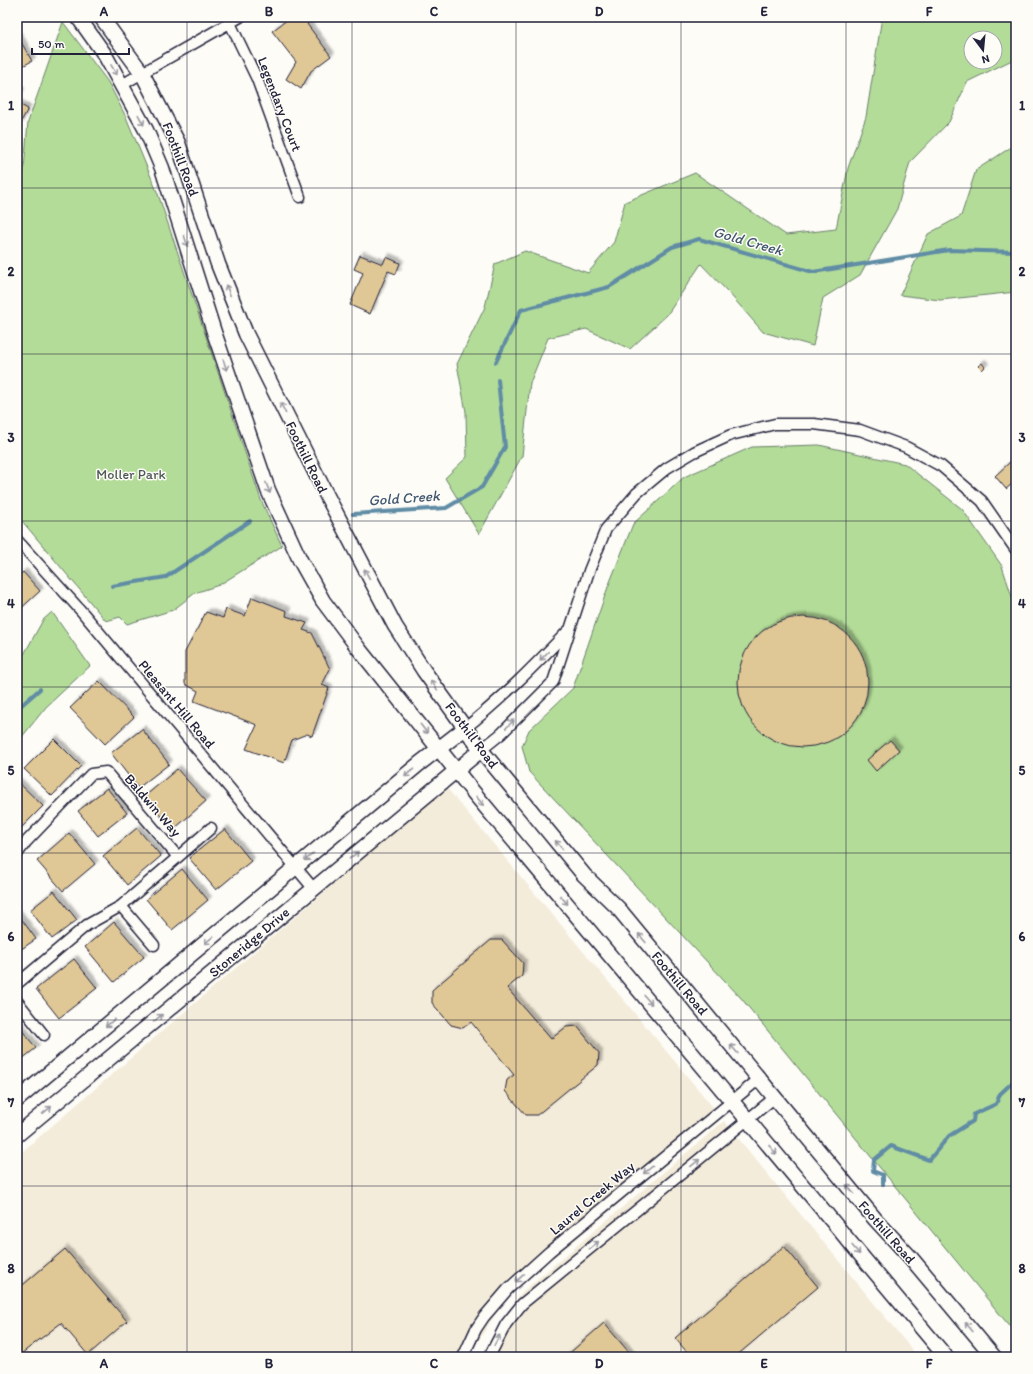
<svg xmlns="http://www.w3.org/2000/svg" width="1033" height="1374" font-family="Itim,sans-serif">
<defs>
<filter id="shadow"><feDropShadow dx="3.5" dy="-3.5" stdDeviation="1" flood-color="#0004"/></filter>
</defs>
<rect width="100%" height="100%" fill="#fdfcf7"/>
<filter id="ink" filterUnits="userSpaceOnUse"><feTurbulence type="fractalNoise" baseFrequency=".025" numOctaves="2"/><feDisplacementMap in="SourceGraphic" scale="8" xChannelSelector="R" yChannelSelector="G"/><feConvolveMatrix kernelMatrix="1 2 1 2 8 2 1 2 1" color-interpolation-filters="sRGB"/></filter>
<g filter="url(#ink)">
<path fill="#f4ecda" d="M 446,787 L 722,1118 L 518,1287 L 494,1316 L 474,1348 L 470,1357 L 17,1357 L 17,1156 Z
M 724,1121 L 918,1357 L 482,1357 L 521,1293 Z"/>
<path fill="#b3dc98" stroke="#6a7f6a" fill-rule="evenodd" d="M 882,17 L 1016,17 L 1016,58 L 967,82 L 949,122 L 910,162 L 897,209 L 860,275 L 823,298 L 813,346 L 763,332 L 728,292 L 701,264 L 667,315 L 630,349 L 586,329 L 548,338 L 530,383 L 522,456 L 479,534 L 445,478 L 467,457 L 466,412 L 457,364 L 485,307 L 495,264 L 525,251 L 588,273 L 614,242 L 625,202 L 695,173 L 786,235 L 836,229 L 848,168 L 866,117 ZM 971,38 L 995,38 L 995,62 L 971,62 Z
M 63,22 L 108,82 L 126,117 L 158,194 L 261,500 L 282,546 L 219,585 L 195,593 L 173,610 L 127,624 L 120,617 L 106,621 L 17,515 L 17,246 L 28,122 Z
M 1016,144 L 1016,292 L 940,300 L 900,295 L 928,234 L 961,216 L 976,170 Z
M 819,445 L 905,464 L 962,509 L 1002,566 L 1016,609 L 1016,1334 L 741,998 L 529,772 L 522,746 L 529,730 L 573,688 L 608,587 L 633,524 L 684,477 L 752,447 Z
M 52,612 L 90,666 L 46,707 L 17,743 L 17,667 L 43,620 Z"/>
<g fill="none" stroke-linecap="round" stroke-linejoin="round">
<path stroke="#608ca5" stroke-width="4" d="M 496,362 L 521,310 L 609,287 L 672,247 L 699,239 L 813,272 L 949,250 L 1016,252
M 353,514 L 446,508 L 482,487 L 505,447 L 498,380
M 112,586 L 166,577 L 250,521
M 17,709 L 40,689
M 883,1184 L 883,1175 L 873,1171 L 874,1160 L 891,1146 L 929,1160 L 949,1136 L 973,1121 L 974,1114 L 996,1104 L 1000,1094 L 1016,1079"/>
</g>
<path fill="#e0c796" stroke="#22223b" filter="url(#shadow)" d="M 291,17 L 313,17 L 314,18 L 307,24 L 331,56 L 311,71 L 301,89 L 286,79 L 296,62 L 272,31 Z
M 17,35 L 32,61 L 17,69 Z
M 17,88 L 21,91 L 17,99 Z
M 17,103 L 28,109 L 18,127 L 17,126 Z
M 360,255 L 383,264 L 386,257 L 400,263 L 396,274 L 388,271 L 370,314 L 350,305 L 363,273 L 354,269 Z
M 982,363 L 985,367 L 982,370 L 978,366 Z
M 1010,462 L 1016,469 L 1016,487 L 1015,488 L 1012,484 L 1006,489 L 995,476 Z
M 23,572 L 40,591 L 17,612 L 17,578 Z
M 252,597 L 287,611 L 286,616 L 307,623 L 303,630 L 312,633 L 330,669 L 322,685 L 329,688 L 312,736 L 307,734 L 292,740 L 284,763 L 246,749 L 257,725 L 194,701 L 198,691 L 185,684 L 185,652 L 206,612 L 223,618 L 226,609 L 245,616 Z
M738 682a65 65 0 1 1 130 0a65 65 0 1 1-130 0Z
M 99,681 L 134,717 L 105,744 L 70,708 Z
M 142,729 L 169,764 L 138,788 L 111,753 Z
M 54,739 L 81,766 L 52,796 L 24,769 Z
M 890,740 L 899,750 L 876,771 L 867,760 Z
M 177,769 L 206,801 L 173,830 L 144,797 Z
M 17,781 L 43,806 L 17,832 Z
M 107,788 L 127,813 L 98,836 L 78,811 Z
M 137,828 L 161,856 L 127,885 L 103,856 Z
M 225,829 L 251,861 L 216,890 L 189,858 Z
M 69,833 L 95,864 L 63,891 L 37,861 Z
M 182,869 L 208,900 L 172,930 L 146,899 Z
M 54,891 L 77,920 L 52,939 L 30,910 Z
M 17,913 L 36,939 L 17,952 Z
M 114,922 L 144,957 L 114,982 L 85,947 Z
M 491,940 L 502,940 L 523,963 L 522,976 L 507,988 L 551,1039 L 566,1027 L 577,1026 L 599,1053 L 598,1065 L 537,1115 L 526,1115 L 505,1091 L 507,1080 L 514,1075 L 471,1022 L 463,1028 L 451,1025 L 432,1003 L 432,990 Z
M 74,959 L 97,988 L 59,1018 L 36,989 Z
M 17,1024 L 36,1048 L 17,1063 Z
M 784,1246 L 818,1287 L 735,1357 L 691,1357 L 675,1338 Z
M 65,1249 L 127,1321 L 88,1355 L 61,1323 L 17,1357 L 17,1290 Z
M 604,1323 L 633,1357 L 565,1357 Z"/>
<g fill="none" stroke-linecap="round" stroke-linejoin="round">
<g stroke="#22223b" stroke-width="13">
<path id="minor" d="M 230,23 L 257,79 L 300,197
M 122,85 L 142,73 L 240,17
M 17,540 L 83,613 L 313,888
M 464,729 C 502,699 535,665 568,631
M 481,750 L 501,734 L 553,682 L 589,571 L 606,529 L 637,493 L 667,468 L 694,452 L 731,435 L 775,424 L 814,424 L 860,430 L 906,447 L 941,466 L 982,501 L 1016,550
M 17,854 L 26,842 L 91,774 L 106,772 L 178,857 L 121,906 L 87,925 L 17,984
M 178,857 L 211,828
M 121,906 L 154,945
M 17,1001 L 44,1035
M 463,1357 L 476,1329 L 484,1317 L 508,1289 L 549,1252 L 759,1079
M 489,1357 L 506,1324 L 522,1304 L 774,1098"/>
</g>
<g stroke="#22223b" stroke-width="17">
<path id="secondary" d="M 78,17 L 105,55 L 146,130 L 162,168 L 214,332 L 268,490 L 300,560 L 323,601 L 359,649 L 474,793 L 946,1357
M 101,17 L 142,73 L 178,143 L 218,264 L 246,334 L 326,494 L 395,626 L 424,671 L 481,750 L 584,875 L 618,908 L 875,1219 L 911,1258 L 994,1357
M 17,1100 L 419,764 L 464,729
M 17,1135 L 481,750"/>
</g>
<use href="#minor" stroke="#fdfcf7" stroke-width="10"/>
<use href="#secondary" stroke="#fdfcf7" stroke-width="14"/>
</g>
<defs><path id="oneway-shaft" d="M-6 0H5M1.5-3L5.5 0L1.5 3" fill="none" stroke-width="1.6" stroke-linecap="round" stroke-linejoin="round"/></defs>
<g stroke="#9a9aa2">
<use href="#oneway-shaft" transform="translate(114 70) rotate(60)"/>
<use href="#oneway-shaft" transform="translate(141 120) rotate(62)"/>
<use href="#oneway-shaft" transform="translate(186 241) rotate(72)"/>
<use href="#oneway-shaft" transform="translate(228 290) rotate(-112)"/>
<use href="#oneway-shaft" transform="translate(225 365) rotate(71)"/>
<use href="#oneway-shaft" transform="translate(283 408) rotate(-116)"/>
<use href="#oneway-shaft" transform="translate(268 488) rotate(69)"/>
<use href="#oneway-shaft" transform="translate(367 574) rotate(-118)"/>
<use href="#oneway-shaft" transform="translate(544 656) rotate(134)"/>
<use href="#oneway-shaft" transform="translate(434 685) rotate(-125)"/>
<use href="#oneway-shaft" transform="translate(510 724) rotate(-45)"/>
<use href="#oneway-shaft" transform="translate(424 729) rotate(52)"/>
<use href="#oneway-shaft" transform="translate(409 773) rotate(140)"/>
<use href="#oneway-shaft" transform="translate(480 801) rotate(50)"/>
<use href="#oneway-shaft" transform="translate(559 845) rotate(-130)"/>
<use href="#oneway-shaft" transform="translate(354 855) rotate(-40)"/>
<use href="#oneway-shaft" transform="translate(309 857) rotate(140)"/>
<use href="#oneway-shaft" transform="translate(564 900) rotate(50)"/>
<use href="#oneway-shaft" transform="translate(642 938) rotate(-130)"/>
<use href="#oneway-shaft" transform="translate(209 940) rotate(140)"/>
<use href="#oneway-shaft" transform="translate(648 1000) rotate(50)"/>
<use href="#oneway-shaft" transform="translate(158 1018) rotate(-40)"/>
<use href="#oneway-shaft" transform="translate(110 1023) rotate(140)"/>
<use href="#oneway-shaft" transform="translate(734 1049) rotate(-130)"/>
<use href="#oneway-shaft" transform="translate(47 1110) rotate(-40)"/>
<use href="#oneway-shaft" transform="translate(773 1150) rotate(50)"/>
<use href="#oneway-shaft" transform="translate(695 1163) rotate(-39)"/>
<use href="#oneway-shaft" transform="translate(648 1170) rotate(141)"/>
<use href="#oneway-shaft" transform="translate(850 1189) rotate(-130)"/>
<use href="#oneway-shaft" transform="translate(594 1245) rotate(-39)"/>
<use href="#oneway-shaft" transform="translate(856 1250) rotate(50)"/>
<use href="#oneway-shaft" transform="translate(520 1278) rotate(137)"/>
<use href="#oneway-shaft" transform="translate(969 1327) rotate(-130)"/>
<use href="#oneway-shaft" transform="translate(497 1340) rotate(-62)"/>
</g>
</g>
<path fill="none" stroke="#22223b" stroke-width="1" stroke-opacity="0.55" d="M 187,17 L 187,1357M 352,17 L 352,1357M 516,17 L 516,1357M 681,17 L 681,1357M 846,17 L 846,1357M 17,188 L 1016,188M 17,354 L 1016,354M 17,521 L 1016,521M 17,687 L 1016,687M 17,853 L 1016,853M 17,1020 L 1016,1020M 17,1186 L 1016,1186"/>
<g text-anchor="middle" stroke-width="3" stroke-linejoin="round" paint-order="stroke">
<g font-size="14" fill="#22223b" stroke="#fdfcf7">
<text transform="translate(280 104) rotate(69)" y="5">Legendary Court</text>
<text transform="translate(181 159) rotate(69)" y="5">Foothill Road</text>
<text transform="translate(307 457) rotate(64)" y="5">Foothill Road</text>
<text transform="translate(177 704) rotate(50)" y="5">Pleasant Hill Road</text>
<text transform="translate(472 735) rotate(53)" y="5">Foothill Road</text>
<text transform="translate(153 805) rotate(49)" y="5">Baldwin Way</text>
<text transform="translate(249 942) rotate(-40)" y="5">Stoneridge Drive</text>
<text transform="translate(680 983) rotate(50)" y="5">Foothill Road</text>
<text transform="translate(592 1198) rotate(-40)" y="5">Laurel Creek Way</text>
<text transform="translate(887 1232) rotate(49)" y="5">Foothill Road</text>
</g>
<g font-size="14" fill="#4e5a57" stroke="#fdfcf7">
<text x="131" y="479">Moller Park</text>
</g>
<g font-size="15" font-style="italic" fill="#415770" stroke="#fdfcf7">
<text transform="translate(748 241) rotate(16)" y="5">Gold Creek</text>
<text transform="translate(404 498) rotate(-4)" y="5">Gold Creek</text>
</g>
</g>
<rect width="1033" height="1374" fill="none" stroke="#fdfcf7" stroke-width="44"/>
<g transform="translate(983 50) rotate(164)"><circle r="19" fill="#fdfcf7" stroke="#a5a5ac"/>
<path d="M0-3L7 15L0 10L-7 15Z" fill="#22223b"/>
<text y="-6" font-size="11" font-weight="bold" text-anchor="middle" fill="#22223b">N</text>
</g>
<path d="M32 48v6h97v-6" fill="none" stroke="#22223b" stroke-width="2"/>
<text x="38" y="48" font-size="12" fill="#22223b" stroke="#fdfcf7" stroke-width="3" paint-order="stroke">50 m</text>
<rect x="22" y="22" width="989" height="1330" fill="none" stroke="#22223b" stroke-width="1.5"/>
<g font-size="13" text-anchor="middle" font-weight="bold" fill="#22223b">
<text x="104" y="16">A</text>
<text x="269" y="16">B</text>
<text x="434" y="16">C</text>
<text x="599" y="16">D</text>
<text x="764" y="16">E</text>
<text x="929" y="16">F</text>
<text x="11" y="110">1</text>
<text x="1022" y="110">1</text>
<text x="11" y="276">2</text>
<text x="1022" y="276">2</text>
<text x="11" y="442">3</text>
<text x="1022" y="442">3</text>
<text x="11" y="608">4</text>
<text x="1022" y="608">4</text>
<text x="11" y="775">5</text>
<text x="1022" y="775">5</text>
<text x="11" y="941">6</text>
<text x="1022" y="941">6</text>
<text x="11" y="1107">7</text>
<text x="1022" y="1107">7</text>
<text x="11" y="1273">8</text>
<text x="1022" y="1273">8</text>
<text x="104" y="1368">A</text>
<text x="269" y="1368">B</text>
<text x="434" y="1368">C</text>
<text x="599" y="1368">D</text>
<text x="764" y="1368">E</text>
<text x="929" y="1368">F</text>
</g>
</svg>
